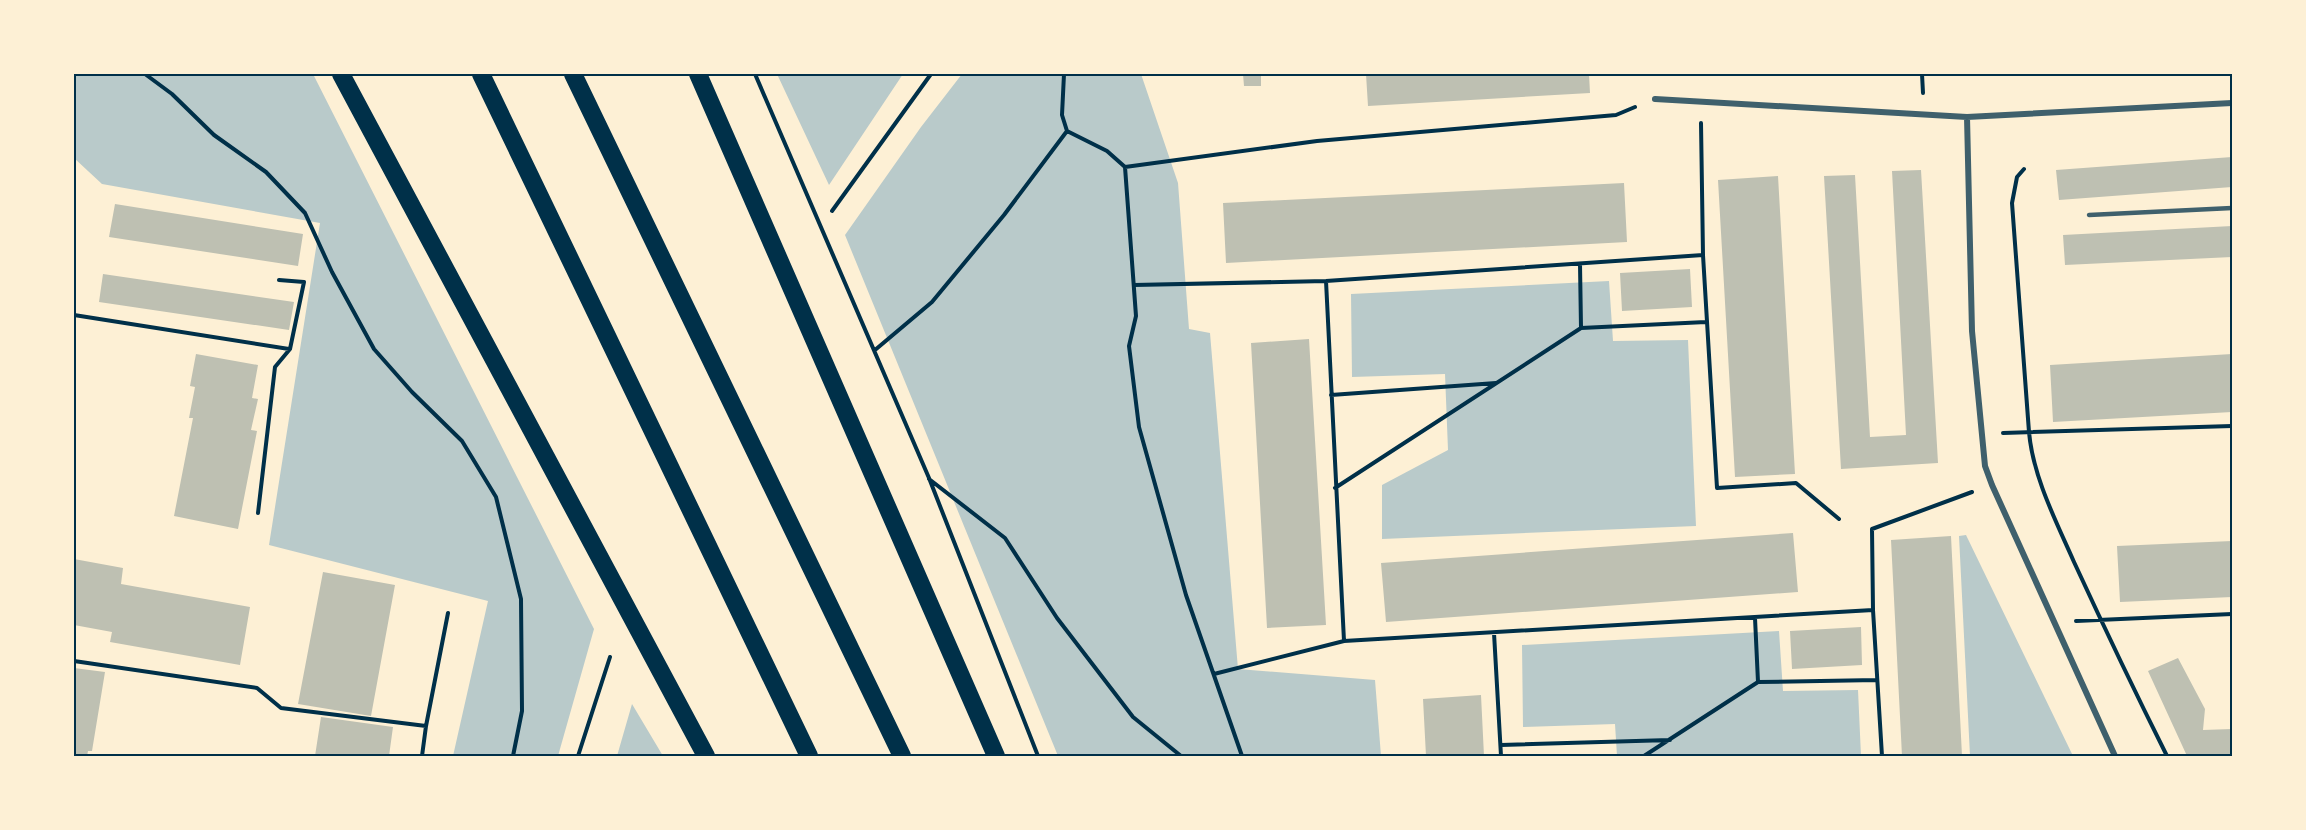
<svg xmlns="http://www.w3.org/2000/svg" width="2306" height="830" font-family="Lora,serif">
<rect width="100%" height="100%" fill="#fdf0d5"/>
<path fill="#b9caca" d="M 74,74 L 313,74 L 594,629 L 558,756 L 453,756 L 488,601 L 269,545 L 320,223 L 102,184 L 74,158 Z
M 777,74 L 903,74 L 829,185 Z
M 962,74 L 1141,74 L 1178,183 L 1189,329 L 1210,333 L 1238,669 L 1375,680 L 1381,756 L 1058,756 L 845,235 L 921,127 Z
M 1609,281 L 1613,341 L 1688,340 L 1696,526 L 1382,539 L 1382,485 L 1448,450 L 1445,374 L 1352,377 L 1351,294 Z
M 1966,535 L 2073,756 L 1970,756 L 1959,536 Z
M 1779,631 L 1783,691 L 1858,690 L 1861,756 L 1617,756 L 1615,724 L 1523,727 L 1522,645 Z
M 632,704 L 663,756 L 617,756 Z"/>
<path fill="#bec0b2" d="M 1243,74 L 1261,74 L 1261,86 L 1244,86 Z
M 1366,74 L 1589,74 L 1590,93 L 1368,106 Z
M 2232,157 L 2232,187 L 2059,200 L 2056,170 Z
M 1921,170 L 1938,463 L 1841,469 L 1824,176 L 1855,175 L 1870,437 L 1906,435 L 1892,171 Z
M 1778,176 L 1795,474 L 1735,477 L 1718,180 Z
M 1624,183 L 1627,242 L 1226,263 L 1223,203 Z
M 115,204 L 303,234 L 298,266 L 109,237 Z
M 2232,226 L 2232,257 L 2065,265 L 2063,235 Z
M 1690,269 L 1692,307 L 1622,311 L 1620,273 Z
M 103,274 L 294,302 L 289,330 L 99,302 Z
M 1309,339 L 1326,625 L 1267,628 L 1251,343 Z
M 196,354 L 258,365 L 252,398 L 258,399 L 251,430 L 257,431 L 238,529 L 174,516 L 193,418 L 189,418 L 195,387 L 190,386 Z
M 2232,354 L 2232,412 L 2053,422 L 2050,365 Z
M 1793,533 L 1798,592 L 1386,622 L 1381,563 Z
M 1951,536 L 1962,756 L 1902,756 L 1891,540 Z
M 2232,541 L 2232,597 L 2120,602 L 2117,546 Z
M 74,559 L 123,568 L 121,584 L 250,607 L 240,665 L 110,642 L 112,632 L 74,625 Z
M 323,572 L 395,585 L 371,716 L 298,704 Z
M 1861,627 L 1862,665 L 1792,669 L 1790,631 Z
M 2178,658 L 2205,709 L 2203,730 L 2232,729 L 2232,756 L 2187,756 L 2148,671 Z
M 74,668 L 105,672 L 92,751 L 88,751 L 87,756 L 74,756 Z
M 1481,695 L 1484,756 L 1426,756 L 1423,699 Z
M 321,717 L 393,727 L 389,756 L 315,756 Z"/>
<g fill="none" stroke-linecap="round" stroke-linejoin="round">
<path stroke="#003049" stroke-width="4" d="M 145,74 L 172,94 L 214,135 L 266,172 L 305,213 L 332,272 L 374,349 L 412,392 L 462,441 L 496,497 L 521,599 L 522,711 L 513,756
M 755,74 L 929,478 L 1038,756
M 1064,74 L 1062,115 L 1067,131 L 1107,151 L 1125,167 L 1136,316 L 1129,346 L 1139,427 L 1186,595 L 1242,756
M 1922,74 L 1923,93
M 1701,123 L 1703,255
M 1125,167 L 1317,141 L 1616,115 L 1635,107
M 2024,169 L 2017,177 L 2012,203 L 2029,432 C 2033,477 2056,521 2074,562 C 2104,627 2135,692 2167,756
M 832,211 L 931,74
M 1580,264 L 1581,328
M 1326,281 L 1344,641 L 1873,610 L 1882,756
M 1134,285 L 1326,281 L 1703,255 L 1717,488 L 1796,483 L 1839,519
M 74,315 L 289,349
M 875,350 L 932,302 L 1004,215 L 1067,131
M 1331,395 L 1496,383
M 2003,433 L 2232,426
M 929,479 L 1005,538 L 1057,618 L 1133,717 L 1181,756
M 1335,488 L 1581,328 L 1706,322
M 258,513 L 275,367 L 290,349 L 304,282 L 279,280
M 1873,610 L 1872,529 L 1972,492
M 1755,618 L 1758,682
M 2076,621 L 2232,614
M 1494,633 L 1501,756
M 74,661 L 257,688 L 281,708 L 426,726
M 1214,674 L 1344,641
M 1501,745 L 1670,740
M 422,756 L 426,726 L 448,613
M 578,756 L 610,657
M 1644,756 L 1758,682 L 1877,680"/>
<path stroke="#3f606c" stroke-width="4.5" d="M 2089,215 L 2232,208"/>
<path stroke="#3f606c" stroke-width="6" d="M 1655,99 L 1967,117 L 2232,103
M 1967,117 L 1972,331 L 1985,466 L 1992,485 L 2115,756"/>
<path stroke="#003049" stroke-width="18" d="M 341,74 L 706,756
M 481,74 L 809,756
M 573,74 L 902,756
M 698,74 L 996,756"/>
</g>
<rect width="2306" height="830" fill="none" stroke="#fdf0d5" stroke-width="150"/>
<rect x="75" y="75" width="2156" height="680" fill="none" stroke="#003049" stroke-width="2"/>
</svg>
